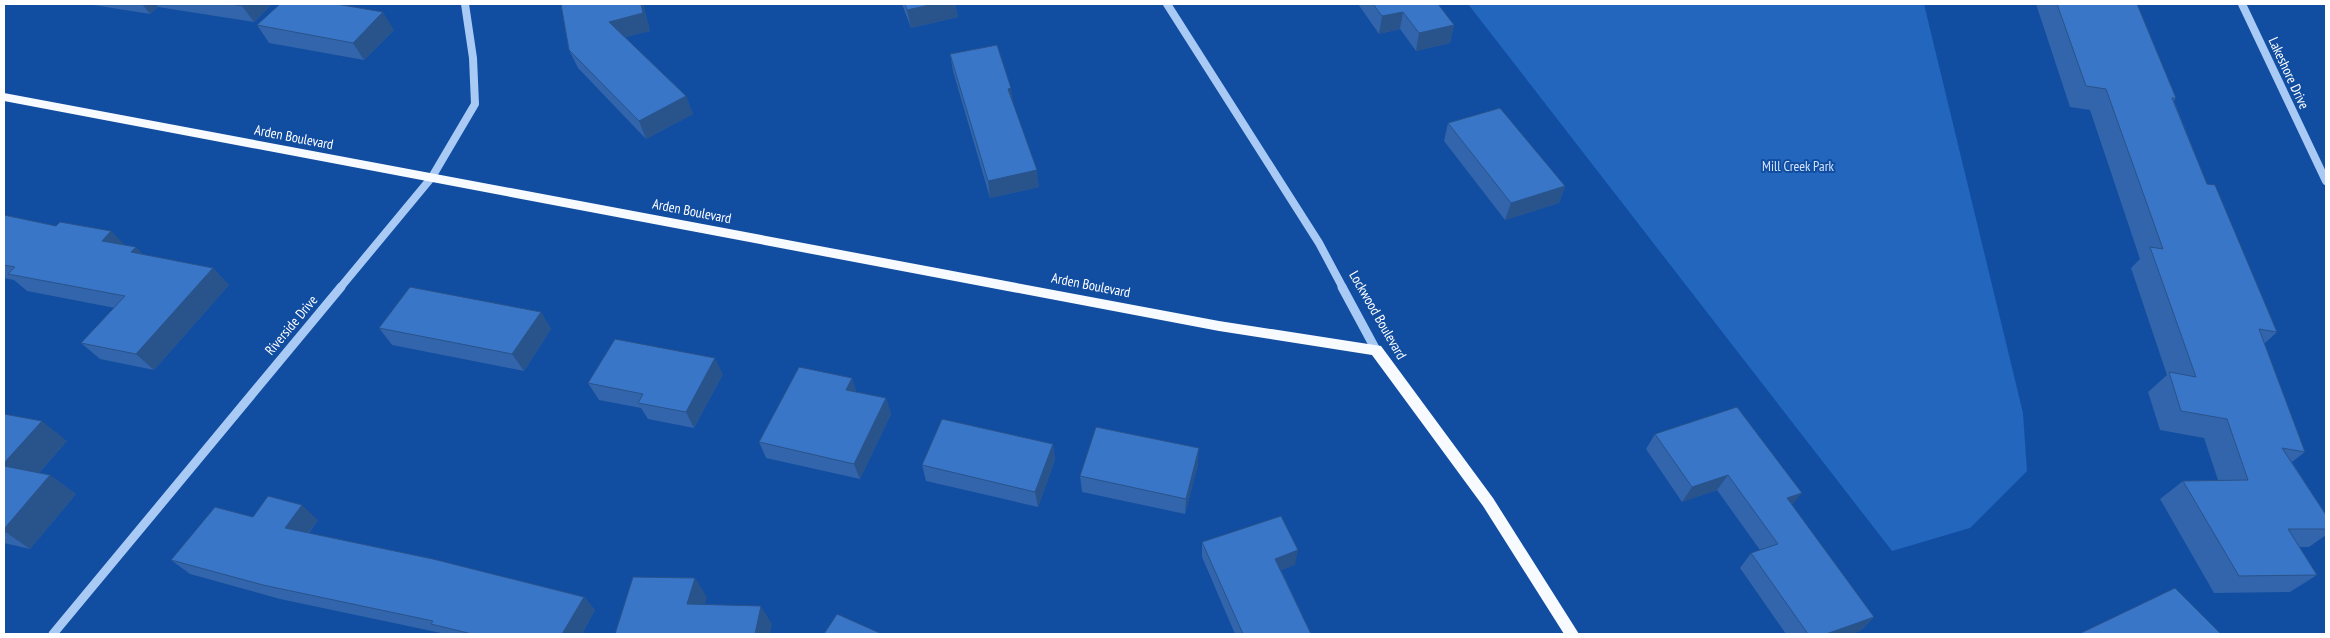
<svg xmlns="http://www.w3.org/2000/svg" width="2330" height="638" font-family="'PT Sans Narrow',sans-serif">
<rect width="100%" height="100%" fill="#114da0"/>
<path fill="#2366be" d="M 1468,4 L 1924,4 L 2023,413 L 2027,471 L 1970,528 L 1892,551 Z"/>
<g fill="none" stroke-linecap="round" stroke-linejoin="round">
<path stroke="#a8caf5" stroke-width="8" d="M 1167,4 L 1319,243 L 1343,288
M 2242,4 L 2326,181
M 340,288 L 432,177 L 475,104 L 473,58 L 465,4"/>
<path stroke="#a8caf5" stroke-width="9" d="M 1342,287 L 1376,350
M 53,634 L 341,287"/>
<path fill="#f7faff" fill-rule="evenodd" d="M 4,93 L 1219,321 L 1381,346 L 1493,498 L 1579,634 L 1564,634 L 1483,506 L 1372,355 L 1219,331 L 4,101 Z"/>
</g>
<path fill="#3265ab" d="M 87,4 L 272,4 L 254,22 L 158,7 L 150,14 Z
M 561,4 L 643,4 L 650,31 L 625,37 L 686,96 L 693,114 L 646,139 L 578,68 L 569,50 Z
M 902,4 L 955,4 L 958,17 L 911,28 Z
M 1358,4 L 1438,4 L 1454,25 L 1450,43 L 1416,51 L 1400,29 L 1379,34 Z
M 2036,4 L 2137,4 L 2176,98 L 2174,101 L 2207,184 L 2277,332 L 2264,344 L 2305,452 L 2292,462 L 2326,515 L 2326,535 L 2309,547 L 2299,547 L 2317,575 L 2290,592 L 2214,593 L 2160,499 L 2183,481 L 2218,480 L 2204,438 L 2160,430 L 2148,392 L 2167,375 L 2131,268 L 2140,259 L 2090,110 L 2070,107 Z
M 257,25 L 394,30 L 364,60 L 269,43 Z
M 950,54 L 1013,105 L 1039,187 L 990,198 L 953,71 Z
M 1448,123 L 1565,186 L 1559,203 L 1505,220 L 1444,141 Z
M 4,215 L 56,226 L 111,231 L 124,245 L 144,255 L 213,268 L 229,285 L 154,370 L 100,359 L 81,343 L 115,308 L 27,291 L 14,280 L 4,278 Z
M 541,312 L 551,329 L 524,371 L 392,345 L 379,328 Z
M 723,374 L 694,428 L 648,419 L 641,408 L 599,400 L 588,383 Z
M 852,378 L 856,392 L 886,398 L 891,414 L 860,479 L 766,458 L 759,442 Z
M 4,414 L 67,441 L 39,473 L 50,475 L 76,494 L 30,549 L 4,543 Z
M 1655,434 L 1792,505 L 1874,617 L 1860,631 L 1850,634 L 1786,634 L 1740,568 L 1751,553 L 1760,550 L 1717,490 L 1682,502 L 1646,449 Z
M 1053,444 L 1055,460 L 1038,507 L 926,481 L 922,465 Z
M 1198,464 L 1185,514 L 1082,492 L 1080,476 Z
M 253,517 L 318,520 L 309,533 L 584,597 L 595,610 L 582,634 L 442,634 L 441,633 L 280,599 L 190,574 L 171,560 Z
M 1202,542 L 1295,565 L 1281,570 L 1311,634 L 1235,634 L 1202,557 Z"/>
<path fill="#29538b" d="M 142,4 L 156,4 L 158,7 L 150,14 Z
M 244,4 L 272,4 L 254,22 L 242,6 Z
M 641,4 L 643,4 L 650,31 L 617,39 L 609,22 Z
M 934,4 L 955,4 L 958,17 L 911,28 L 907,10 Z
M 383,12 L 394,30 L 364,60 L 353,43 Z
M 1403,12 L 1400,29 L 1379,34 L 1382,16 Z
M 1454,25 L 1450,43 L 1416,51 L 1419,33 Z
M 1011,88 L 1014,106 L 1008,89 Z
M 686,96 L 693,114 L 646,139 L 639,121 Z
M 1037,170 L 1039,187 L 990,198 L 988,181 Z
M 1565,186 L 1559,203 L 1505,220 L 1511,203 Z
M 111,231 L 128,248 L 102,241 Z
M 136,247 L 153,264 L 131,252 Z
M 213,268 L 229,285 L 154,370 L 136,354 Z
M 541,312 L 551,329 L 524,371 L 512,354 Z
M 715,358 L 723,374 L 694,428 L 686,412 Z
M 852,378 L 857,395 L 846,390 Z
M 886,398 L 891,414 L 860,479 L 854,464 Z
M 42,421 L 67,441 L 29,484 L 4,466 L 4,463 Z
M 1053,444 L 1055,460 L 1038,507 L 1035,492 Z
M 1199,448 L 1198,464 L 1185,514 L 1186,499 Z
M 50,475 L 76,494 L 30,549 L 4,531 L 4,529 Z
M 1728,475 L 1717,490 L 1682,502 L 1692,487 Z
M 1802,493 L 1790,508 L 1787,498 Z
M 302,505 L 318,520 L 301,542 L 285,528 Z
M 1298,550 L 1295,565 L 1273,573 L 1275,559 Z
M 695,578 L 707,597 L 700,623 L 687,604 Z
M 584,597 L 595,610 L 582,634 L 562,634 Z
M 761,606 L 772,624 L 770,634 L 755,634 Z
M 1874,617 L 1860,631 L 1850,634 L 1826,634 Z"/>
<path fill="#3a76c7" stroke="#29538b" d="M 230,4 L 244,4 L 242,6 Z
M 280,4 L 336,4 L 383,12 L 353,43 L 257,25 Z
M 561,4 L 641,4 L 643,13 L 609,22 L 686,96 L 639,121 L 569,50 Z
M 905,4 L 934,4 L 907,10 Z
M 1373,4 L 1438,4 L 1454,25 L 1419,33 L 1403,12 L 1382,16 Z
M 2057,4 L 2137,4 L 2176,98 L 2172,98 L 2207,184 L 2215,185 L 2277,332 L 2259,329 L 2305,452 L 2282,448 L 2326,515 L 2326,529 L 2288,529 L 2317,575 L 2239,576 L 2183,481 L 2248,480 L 2227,419 L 2181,411 L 2169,372 L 2196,377 L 2150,247 L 2163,249 L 2106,89 L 2086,86 Z
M 997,45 L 1011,88 L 1008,89 L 1037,170 L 988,181 L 950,54 Z
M 1500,108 L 1565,186 L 1511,203 L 1448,123 Z
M 4,215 L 56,226 L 60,222 L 111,231 L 102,241 L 136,247 L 131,252 L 213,268 L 136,354 L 81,343 L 125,296 L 8,274 L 15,267 L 4,265 Z
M 410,287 L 541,312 L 512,354 L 379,328 Z
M 615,339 L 715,358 L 686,412 L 638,403 L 643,394 L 588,383 Z
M 799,367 L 852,378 L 846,390 L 886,398 L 854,464 L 759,442 Z
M 1737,407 L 1802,493 L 1787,498 L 1874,617 L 1826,634 L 1808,634 L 1751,553 L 1778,544 L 1728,475 L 1692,487 L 1655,434 Z
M 4,414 L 42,421 L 4,463 Z
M 942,419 L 1053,444 L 1035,492 L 922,465 Z
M 1096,427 L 1199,448 L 1186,499 L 1080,476 Z
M 4,466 L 50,475 L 4,529 Z
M 268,496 L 302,505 L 285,528 L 433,559 L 584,597 L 562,634 L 472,634 L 431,624 L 433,621 L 263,585 L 171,560 L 215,507 L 253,517 Z
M 1281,516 L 1298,550 L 1275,559 L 1311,634 L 1243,634 L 1202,542 Z
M 633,577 L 695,578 L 687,604 L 761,606 L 755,634 L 615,634 Z
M 2175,588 L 2221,634 L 2083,634 L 2081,633 Z
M 837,614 L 882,634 L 824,634 Z"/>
<g text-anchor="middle" stroke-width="4" stroke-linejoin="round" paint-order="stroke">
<g font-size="14" fill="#fff" stroke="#114da0">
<text transform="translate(2289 73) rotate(65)" y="5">Lakeshore Drive</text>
<text transform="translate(294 137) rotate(11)" y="5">Arden Boulevard</text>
<text transform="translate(692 211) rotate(11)" y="5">Arden Boulevard</text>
<text transform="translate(1091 285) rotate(11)" y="5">Arden Boulevard</text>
<text transform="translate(1378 315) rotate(60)" y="5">Lockwood Boulevard</text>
<text transform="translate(291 325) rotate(-50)" y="5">Riverside Drive</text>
</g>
<g font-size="14" fill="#d1e5fe" stroke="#114da0">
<text x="1798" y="171">Mill Creek Park</text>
</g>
</g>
<rect width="2330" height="638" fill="none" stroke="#ffffff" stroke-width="10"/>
</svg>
